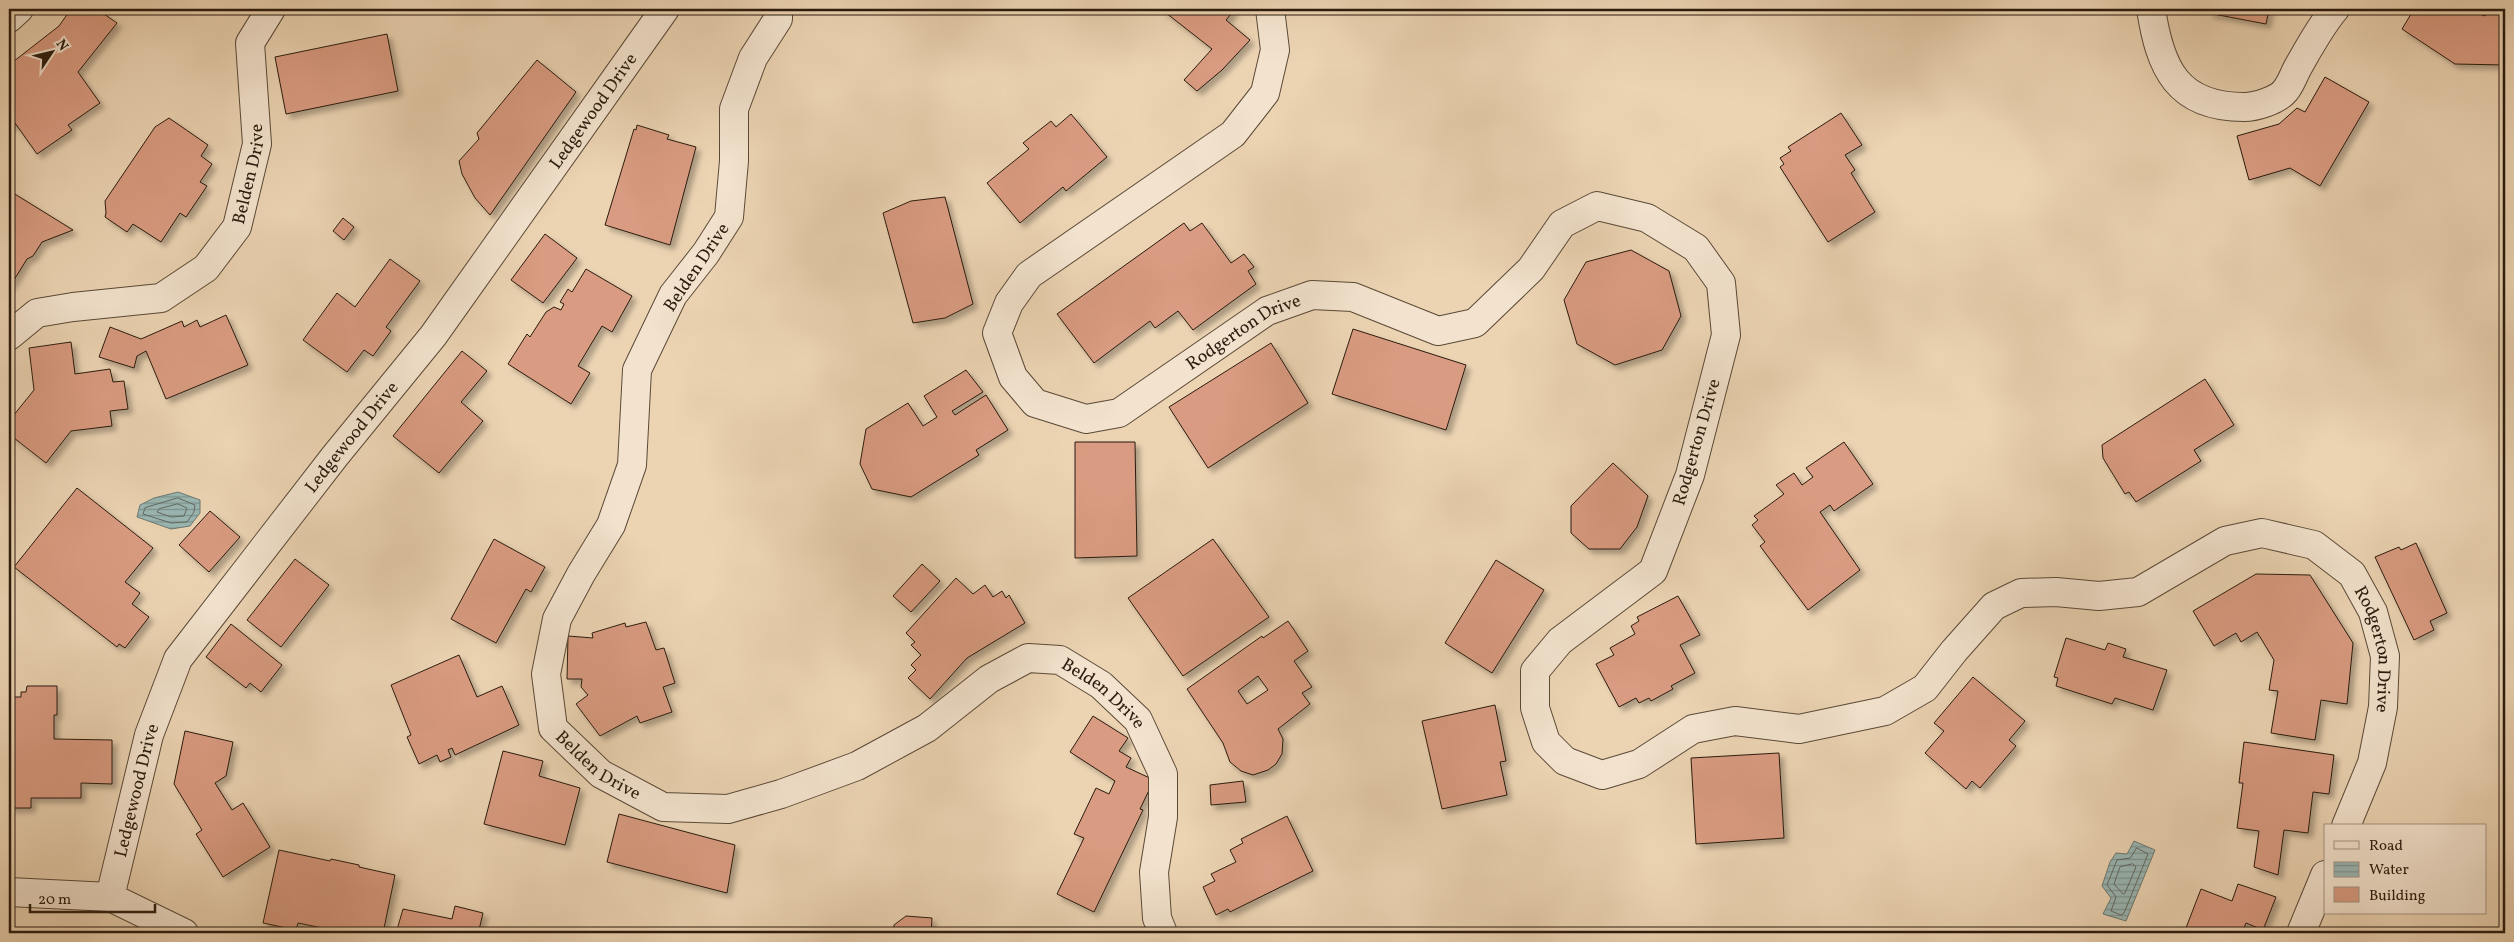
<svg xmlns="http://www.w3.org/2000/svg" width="2514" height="942" font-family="Vollkorn,serif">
<defs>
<pattern id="water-rules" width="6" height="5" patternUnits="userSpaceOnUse" patternTransform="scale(1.25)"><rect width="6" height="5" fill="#9ab7b4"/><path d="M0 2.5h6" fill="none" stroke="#7e9491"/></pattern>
<filter id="shadow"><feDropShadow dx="4.5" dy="4.5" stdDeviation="2.5" flood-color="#0004"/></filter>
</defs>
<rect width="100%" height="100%" fill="#ecd4b3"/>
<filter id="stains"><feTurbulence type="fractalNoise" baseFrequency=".004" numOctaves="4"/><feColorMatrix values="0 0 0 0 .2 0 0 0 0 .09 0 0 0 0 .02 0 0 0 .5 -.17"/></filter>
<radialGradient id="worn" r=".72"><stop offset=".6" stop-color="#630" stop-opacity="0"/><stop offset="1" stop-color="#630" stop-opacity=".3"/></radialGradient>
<path fill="url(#water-rules)" stroke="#6d7972" d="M 178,492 L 200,500 L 200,513 L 190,526 L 171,529 L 137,517 L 140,505 L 154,498 Z
M 2134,841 L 2155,850 L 2126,921 L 2103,914 L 2111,898 L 2102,886 L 2110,862 L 2116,853 L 2127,854 Z"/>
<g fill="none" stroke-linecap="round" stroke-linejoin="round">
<path stroke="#626961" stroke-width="1" d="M 178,498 L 195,505 L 194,512 L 187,522 L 171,523 L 143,514 L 145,508 Z
M 178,504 L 187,508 L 184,516 L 171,517 L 157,512 L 159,509 Z
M 2137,848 L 2148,854 L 2124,913 L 2121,915 L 2111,911 L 2116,897 L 2107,885 L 2117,860 L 2130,858 Z
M 2133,864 L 2136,867 L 2125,893 L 2123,894 L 2114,884 L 2120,867 Z"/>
</g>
<path fill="#d99b81" stroke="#2a1b0e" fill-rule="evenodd" filter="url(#shadow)" d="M 71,9 L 97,9 L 117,23 L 78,72 L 100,103 L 68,125 L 72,130 L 37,154 L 15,123 L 9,127 L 9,65 L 59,26 Z
M 1161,9 L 1235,9 L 1226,20 L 1250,40 L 1222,70 L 1197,91 L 1184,80 L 1212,49 Z
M 2209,9 L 2269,9 L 2266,24 L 2208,13 Z
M 2414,9 L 2467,9 L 2485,16 L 2488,9 L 2505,9 L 2505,65 L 2455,64 L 2402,29 Z
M 387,34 L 398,91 L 286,114 L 275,57 Z
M 537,60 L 576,92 L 490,215 L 475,198 L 462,174 L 459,161 L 479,139 L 477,133 Z
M 2325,77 L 2369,102 L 2320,186 L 2290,168 L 2249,180 L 2237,136 L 2279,124 L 2297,108 L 2305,112 Z
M 1841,113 L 1862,145 L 1845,155 L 1855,170 L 1851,173 L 1875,212 L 1828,242 L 1780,167 L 1784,164 L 1780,158 L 1791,151 L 1788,147 Z
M 1071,114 L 1107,157 L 1066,191 L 1063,187 L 1020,223 L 987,183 L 1029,149 L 1023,143 L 1051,121 L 1056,127 Z
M 169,118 L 208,145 L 201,156 L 212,164 L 200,182 L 207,186 L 186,217 L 180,213 L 161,242 L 133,224 L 127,232 L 105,217 L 106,213 L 105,201 L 155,127 Z
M 637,125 L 669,135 L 667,139 L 696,147 L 670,245 L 605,225 L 634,129 L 636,130 Z
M 10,191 L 73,230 L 42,242 L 33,256 L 27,259 L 9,288 Z
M 945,197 L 973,304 L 945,318 L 913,323 L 883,213 L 911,201 Z
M 343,218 L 354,227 L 344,240 L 333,231 Z
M 1184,223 L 1190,231 L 1202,223 L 1231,263 L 1244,254 L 1254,267 L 1248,271 L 1256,284 L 1193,330 L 1178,311 L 1155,328 L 1150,321 L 1094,363 L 1057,314 Z
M 545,234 L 577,258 L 543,303 L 511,280 Z
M 1631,250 L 1669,271 L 1681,316 L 1662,350 L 1615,365 L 1577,344 L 1564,300 L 1586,262 Z
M 390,259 L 420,281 L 386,327 L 391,331 L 373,356 L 364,350 L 347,372 L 303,340 L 337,293 L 355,307 Z
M 586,269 L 632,296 L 612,332 L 602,326 L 578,366 L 590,373 L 571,404 L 508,364 L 527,334 L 530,337 L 546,312 L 554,307 L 561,310 L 564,304 L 560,302 L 568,289 L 572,292 Z
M 226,315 L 248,365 L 166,399 L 146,351 L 137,356 L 134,368 L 99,357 L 110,327 L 141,339 L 182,321 L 184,327 L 197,320 L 200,327 Z
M 1353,329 L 1466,365 L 1446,430 L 1332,394 Z
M 71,342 L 75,374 L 110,369 L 113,382 L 124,381 L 128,409 L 110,411 L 112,426 L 71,431 L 46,463 L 9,434 L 9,421 L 34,390 L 29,348 Z
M 1271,343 L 1308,403 L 1208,468 L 1169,407 Z
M 462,351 L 487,371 L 461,402 L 483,421 L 439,473 L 393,436 Z
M 966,370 L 983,392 L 952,411 L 955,415 L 986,395 L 1008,430 L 976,450 L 979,455 L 911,497 L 872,489 L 860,464 L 866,429 L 908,403 L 923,426 L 937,417 L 924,396 Z
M 2205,379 L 2234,425 L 2194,450 L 2201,461 L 2136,502 L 2129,492 L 2125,494 L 2103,458 L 2102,445 Z
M 1075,442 L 1135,442 L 1137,556 L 1075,558 Z
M 1844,442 L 1873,484 L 1834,511 L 1830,505 L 1820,512 L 1860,570 L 1808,610 L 1760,546 L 1765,542 L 1752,525 L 1758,520 L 1754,516 L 1784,494 L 1776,485 L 1794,473 L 1802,485 L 1813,477 L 1806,468 Z
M 1613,463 L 1648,496 L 1637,527 L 1620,549 L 1589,549 L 1571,533 L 1571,506 Z
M 77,488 L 153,548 L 125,582 L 140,593 L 132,604 L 149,617 L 125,648 L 119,644 L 117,647 L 14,567 Z
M 210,511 L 240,537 L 209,572 L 179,545 Z
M 494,539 L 545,567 L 531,592 L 526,589 L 496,643 L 451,619 Z
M 1213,539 L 1269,617 L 1183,676 L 1128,598 Z
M 2416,543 L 2447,613 L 2430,621 L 2434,630 L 2414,640 L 2375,557 L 2399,547 L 2401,550 Z
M 295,559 L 329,585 L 281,647 L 247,620 Z
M 1496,560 L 1544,590 L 1492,673 L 1445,643 Z
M 922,564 L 940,581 L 911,612 L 893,596 Z
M 2256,574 L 2310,575 L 2353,643 L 2347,704 L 2321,700 L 2315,740 L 2271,733 L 2278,691 L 2269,690 L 2274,660 L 2257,632 L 2241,642 L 2236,633 L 2214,646 L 2193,611 Z
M 956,578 L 973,594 L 985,585 L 993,597 L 1002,591 L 1006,598 L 1009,595 L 1025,623 L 967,658 L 930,699 L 908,678 L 916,670 L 911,665 L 921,655 L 911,645 L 915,642 L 906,633 Z
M 1678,596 L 1700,635 L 1680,645 L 1695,673 L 1671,686 L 1673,689 L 1651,701 L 1649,698 L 1639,703 L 1636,698 L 1619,707 L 1596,664 L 1614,655 L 1610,648 L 1635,634 L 1631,626 L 1639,621 L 1637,617 Z
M 1288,621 L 1308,651 L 1294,661 L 1312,687 L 1302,693 L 1310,704 L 1278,729 L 1283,739 L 1282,754 L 1276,764 L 1268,770 L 1253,775 L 1241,771 L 1230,762 L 1223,743 L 1187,689 L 1262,636 L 1263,638 ZM 1258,676 L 1268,690 L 1247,704 L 1238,691 Z
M 646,622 L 656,650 L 664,648 L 675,683 L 663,687 L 672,712 L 640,723 L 637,716 L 600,736 L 576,704 L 588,695 L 581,687 L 582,679 L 567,679 L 568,636 L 593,638 L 592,633 L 625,623 L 626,627 Z
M 231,624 L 282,665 L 261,692 L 250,683 L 246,688 L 206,657 Z
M 2066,638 L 2105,650 L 2108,643 L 2126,649 L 2123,657 L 2167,670 L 2153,710 L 2115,698 L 2112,704 L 2056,686 L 2058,678 L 2054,677 Z
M 459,655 L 477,697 L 502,686 L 519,725 L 455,755 L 452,748 L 448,750 L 451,757 L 440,762 L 437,755 L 419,764 L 407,737 L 411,735 L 391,685 Z
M 1973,677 L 2025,721 L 2009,740 L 2016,746 L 1980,788 L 1972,781 L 1966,789 L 1925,753 L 1944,731 L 1934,723 Z
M 27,686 L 57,686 L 57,715 L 54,715 L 54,739 L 112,740 L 112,784 L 81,783 L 81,798 L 31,798 L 31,808 L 9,808 L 9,711 L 13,711 L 13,697 L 21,697 L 21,692 L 26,692 Z
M 1495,705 L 1506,761 L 1500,762 L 1507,795 L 1442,809 L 1422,721 Z
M 1093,716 L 1128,738 L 1119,751 L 1131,758 L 1126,767 L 1154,780 L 1140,809 L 1143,810 L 1094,912 L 1057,894 L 1084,838 L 1074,834 L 1096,788 L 1109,794 L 1115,781 L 1070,752 Z
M 185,731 L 233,742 L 226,776 L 215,783 L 232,810 L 243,803 L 270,847 L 223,877 L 196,834 L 202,830 L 174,784 Z
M 2244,742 L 2334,755 L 2329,794 L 2313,792 L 2308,833 L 2284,830 L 2278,875 L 2254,867 L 2259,831 L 2237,828 L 2243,783 L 2239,783 Z
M 503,751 L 543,761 L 539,776 L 580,788 L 565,845 L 484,824 Z
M 1779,753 L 1784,838 L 1696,844 L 1691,758 Z
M 1243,781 L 1246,802 L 1211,805 L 1210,785 Z
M 619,814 L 735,845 L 727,893 L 607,862 Z
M 1287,816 L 1313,871 L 1230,912 L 1228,909 L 1216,915 L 1203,887 L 1215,881 L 1211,874 L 1236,862 L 1230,850 L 1243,843 L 1241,839 Z
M 279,850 L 330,861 L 331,859 L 359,865 L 359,867 L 395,875 L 383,933 L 331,933 L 332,930 L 298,923 L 296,930 L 263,923 Z
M 2238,884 L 2276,897 L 2263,930 L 2246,923 L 2242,933 L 2184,933 L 2201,889 L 2232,901 Z
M 455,906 L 483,913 L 479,930 L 493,933 L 396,933 L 403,909 L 452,919 Z
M 906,916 L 932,918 L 931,933 L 894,933 L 894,925 Z"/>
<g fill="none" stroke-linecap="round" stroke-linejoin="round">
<g stroke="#5a4937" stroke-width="30">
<g id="minor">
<path id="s1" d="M 778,9 L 778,19 L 753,58 L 734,109 L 734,161 L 729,217 L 706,253 L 673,295 L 637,370 L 632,465 L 611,525 L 581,574 L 557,619 L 546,674 L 553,728 L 601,774 L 663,807 L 728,809 L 781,794 L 857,766 L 927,728 L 989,679 L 1028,658 L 1060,660 L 1101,685 L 1138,720 L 1163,774 L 1163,817 L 1154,872 L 1157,918 L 1163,933"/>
<path id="s2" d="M 1270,9 L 1275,50 L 1265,93 L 1233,134 L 1029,275 L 1009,303 L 997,333 L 1013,377 L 1035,403 L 1086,419 L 1119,413 L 1267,311 L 1312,295 L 1353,297 L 1438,331 L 1475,323 L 1531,269 L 1562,224 L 1597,206 L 1647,218 L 1696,248 L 1721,283 L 1726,335 L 1690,475 L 1653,571 L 1560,641 L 1535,671 L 1535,708 L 1546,742 L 1565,761 L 1602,775 L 1639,764 L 1693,729 L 1735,721 L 1799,729 L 1885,711 L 1925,688 L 1954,651 L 1994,606 L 2021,593 L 2056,592 L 2099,596 L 2138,592 L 2225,541 L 2262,533 L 2314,545 L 2352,574 L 2373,612 L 2385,656 L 2383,707 L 2372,763 L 2346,826"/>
<path d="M 2151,9 C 2160,68 2177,107 2244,107 C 2256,107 2278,100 2285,91 C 2291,84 2294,74 2298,67 C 2310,46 2320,27 2335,9"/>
<path d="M 9,18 L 19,9"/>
<path id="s3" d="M 9,336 L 37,313 L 73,307 L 161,298 L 206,268 L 237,227 L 257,144 L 250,43 L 271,9"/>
<path id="s4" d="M 184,933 L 110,897 L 149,735 L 178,659 L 335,456 L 433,336 L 665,9"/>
<path d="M 2301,933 L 2325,875"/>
</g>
</g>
<g stroke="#5a4937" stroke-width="30">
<path id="tertiary" d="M 9,892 L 110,897"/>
</g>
<use href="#minor" stroke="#f3e3ce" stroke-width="28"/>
<use href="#tertiary" stroke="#f3e3ce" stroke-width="28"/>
</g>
<g text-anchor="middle" stroke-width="4" stroke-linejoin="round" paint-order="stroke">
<g font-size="18" fill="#2a1b0e" stroke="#f3e3ce">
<text dy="6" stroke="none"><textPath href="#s4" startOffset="1018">Ledgewood Drive</textPath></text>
<text dy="6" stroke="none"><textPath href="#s3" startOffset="321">Belden Drive</textPath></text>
<text transform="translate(696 267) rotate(-56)" y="6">Belden Drive</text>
<text dy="6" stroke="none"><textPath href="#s2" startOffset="769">Rodgerton Drive</textPath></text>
<text dy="6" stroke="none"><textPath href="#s4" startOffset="612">Ledgewood Drive</textPath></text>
<text transform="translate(1696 442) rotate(-74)" y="6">Rodgerton Drive</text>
<text dy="6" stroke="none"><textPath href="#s2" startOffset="2855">Rodgerton Drive</textPath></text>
<text dy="6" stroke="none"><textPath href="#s1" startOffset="1404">Belden Drive</textPath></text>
<text dy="6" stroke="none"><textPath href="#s1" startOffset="835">Belden Drive</textPath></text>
<text dy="6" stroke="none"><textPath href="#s4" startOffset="192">Ledgewood Drive</textPath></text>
</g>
</g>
<rect width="2514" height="942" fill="none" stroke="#ecd4b3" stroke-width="30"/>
<rect x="10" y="10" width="2494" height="922" fill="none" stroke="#2a1b0e" stroke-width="2.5"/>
<rect x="15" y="15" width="2484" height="912" fill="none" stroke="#2a1b0e"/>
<rect x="2324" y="824" width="162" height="90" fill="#f3e3ce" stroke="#a39381"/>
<rect x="2334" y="841" width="25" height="8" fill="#f3e3ce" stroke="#a39381"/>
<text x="2369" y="850" font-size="15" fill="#2a1b0e">Road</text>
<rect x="2334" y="862" width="25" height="15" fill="url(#water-rules)" stroke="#a39381"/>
<text x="2369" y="874" font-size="15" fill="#2a1b0e">Water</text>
<rect x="2334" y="887" width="25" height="15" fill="#d99b81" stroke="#a39381"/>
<text x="2369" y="900" font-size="15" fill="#2a1b0e">Building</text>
<g transform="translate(52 52) rotate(55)" stroke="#f3e3ce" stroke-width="4" paint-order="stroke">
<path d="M0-4L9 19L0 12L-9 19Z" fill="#2a1b0e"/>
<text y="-8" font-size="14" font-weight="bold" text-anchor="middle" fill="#2a1b0e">N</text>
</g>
<path d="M30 904v8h125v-8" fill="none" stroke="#2a1b0e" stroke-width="2.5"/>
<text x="38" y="904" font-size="15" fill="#2a1b0e" stroke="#f3e3ce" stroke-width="4" paint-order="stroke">20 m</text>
<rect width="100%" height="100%" filter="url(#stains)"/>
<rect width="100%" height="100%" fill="url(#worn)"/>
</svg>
